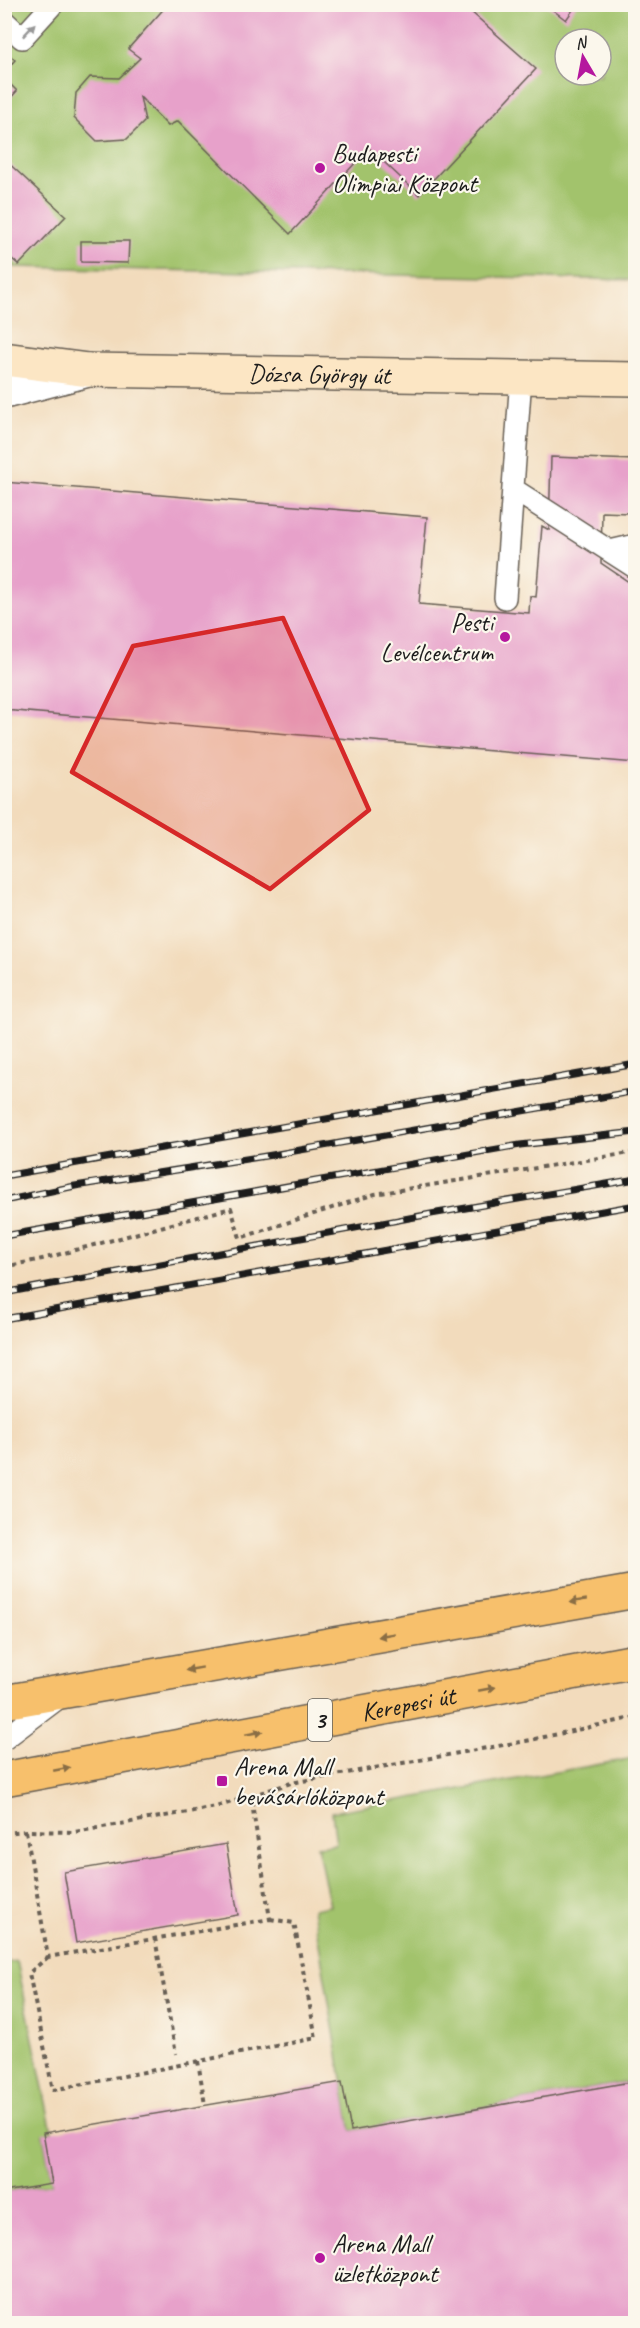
<svg xmlns="http://www.w3.org/2000/svg" width="640" height="2328" font-family="Caveat,sans-serif">
<rect width="100%" height="100%" fill="#fbf7ec"/>
<filter id="ink" filterUnits="userSpaceOnUse"><feTurbulence type="fractalNoise" baseFrequency=".0167" numOctaves="2"/><feDisplacementMap in="SourceGraphic" scale="12" xChannelSelector="R" yChannelSelector="G"/><feConvolveMatrix kernelMatrix="1 2 1 2 8 2 1 2 1" color-interpolation-filters="sRGB"/></filter>
<filter id="wash" filterUnits="userSpaceOnUse"><feTurbulence type="fractalNoise" baseFrequency=".008" numOctaves="4" result="noise"/><feDisplacementMap in="SourceGraphic" scale="24" xChannelSelector="R" yChannelSelector="G"/><feGaussianBlur stdDeviation="1.35" result="paint"/><feColorMatrix in="noise" values="0 0 0 0 0 0 0 0 0 0 0 0 0 0 0 0 0 1.4 0 .05"/><feComposite in="paint" operator="in"/></filter>
<g filter="url(#wash)">
<rect width="100%" height="100%" fill="#f2dbbc"/>
<path fill="#a2c36c" stroke="#5f7044" stroke-width="1.5" fill-rule="evenodd" d="M 4,5 L 635,5 L 635,280 L 15,267 L 4,261 ZM 565,39 L 601,39 L 601,75 L 565,75 Z
M 635,1758 L 635,2081 L 351,2131 L 313,1909 L 330,1906 L 317,1846 L 336,1844 L 332,1812 Z
M 17,1961 L 52,2132 L 43,2134 L 52,2184 L 5,2192 L 5,1963 Z"/>
<g id="blocks">
<path fill="#e7a1ca" d="M 168,4 L 462,4 L 536,69 L 419,195 L 369,148 L 290,234 L 178,121 L 168,126 L 140,97 L 145,121 L 127,139 L 97,141 L 74,118 L 76,93 L 90,77 L 119,78 L 140,58 L 128,49 Z
M 545,4 L 577,4 L 566,20 Z
M 4,50 L 15,60 L 4,72 Z
M 5,79 L 17,91 L 5,104 Z
M 4,159 L 66,216 L 19,265 L 4,252 Z
M 81,241 L 129,241 L 128,263 L 81,262 Z
M 551,457 L 636,460 L 636,522 L 629,522 L 629,513 L 602,512 L 601,563 L 636,587 L 636,763 L 4,710 L 4,482 L 427,517 L 419,604 L 529,613 L 530,596 L 536,597 L 542,526 L 549,530 Z
M 226,1844 L 238,1915 L 76,1943 L 64,1872 Z
M 636,2081 L 636,2324 L 4,2324 L 4,2192 L 52,2184 L 43,2133 L 342,2082 L 351,2131 Z"/>
</g>
</g>
<g filter="url(#ink)">
<use href="#blocks" fill-opacity="0" stroke="#675f54" stroke-width="1.5"/>
<g fill="none" stroke-linecap="round" stroke-linejoin="round">
<g stroke="#675f54" stroke-width="24">
<path id="service" d="M 4,21 L 22,38 L 53,4
M 513,489 L 636,568
M 610,551 L 636,545
M 505,598 L 521,377
M 4,1739 L 61,1696"/>
</g>
<g stroke="#675f54" stroke-width="36">
<path id="minor" d="M 4,392 L 88,370"/>
</g>
<g stroke="#675f54" stroke-width="36">
<g id="secondary">
<path id="s1" d="M 4,359 L 88,370 L 636,379"/>
</g>
</g>
<g stroke="#675f54" stroke-width="36">
<g id="primary">
<path d="M 4,1702 L 636,1591"/>
<path id="s2" d="M 4,1779 L 636,1661"/>
</g>
</g>
<path stroke="#675f54" stroke-width="4" stroke-dasharray="4.5 4.5" stroke-linecap="butt" d="M 4,1267 L 42,1259 L 231,1208 L 240,1238 L 375,1194 L 636,1152
M 26,1831 L 48,1957 L 270,1919 L 251,1797
M 4,1833 L 26,1831 L 75,1832 L 216,1807 L 291,1783 L 526,1741 L 636,1717
M 155,1938 L 176,2054
M 48,1957 L 29,1973 L 53,2090 L 316,2038 L 294,1923 L 270,1919
M 198,2061 L 205,2105"/>
<use href="#service" stroke="#fff" stroke-width="21"/>
<use href="#minor" stroke="#fff" stroke-width="33"/>
<use href="#secondary" stroke="#fce6c4" stroke-width="33"/>
<use href="#primary" stroke="#f7c06c" stroke-width="33"/>
<g stroke="#1c1c1c" stroke-width="7">
<path id="rail" d="M 4,1176 L 636,1064
M 4,1201 L 75,1186 L 272,1155 L 636,1091
M 4,1236 L 520,1145 L 636,1132
M 4,1293 L 431,1214 L 636,1179
M 4,1319 L 636,1205"/>
</g>
<use href="#rail" stroke="#fbf7ec" stroke-width="4.5" stroke-dasharray="14" stroke-linecap="butt"/>
</g>
<defs><path id="oneway-solid" d="M-6-.8H1V-3.2L6.5 0L1 3.2V.8H-6Z" transform="scale(1.5)"/></defs>
<use fill="#999" href="#oneway-solid" transform="translate(29 30) rotate(-47)"/>
<g fill="#8a6e44">
<use href="#oneway-solid" transform="translate(578 1601) rotate(170)"/>
<use href="#oneway-solid" transform="translate(386 1635) rotate(170)"/>
<use href="#oneway-solid" transform="translate(194 1669) rotate(170)"/>
<use href="#oneway-solid" transform="translate(487 1689) rotate(-11)"/>
<use href="#oneway-solid" transform="translate(254 1733) rotate(-11)"/>
<use href="#oneway-solid" transform="translate(62 1769) rotate(-11)"/>
</g>
</g>
<path fill="#d62828" fill-opacity="0.2" stroke="#d62828" stroke-width="4.5" stroke-linejoin="round" d="M 283,618 L 369,810 L 270,889 L 72,772 L 133,646 Z"/>
<g fill="#b5179e" stroke="#fbf7ec" stroke-width="2">
<circle cx="320" cy="168" r="6"/>
<circle cx="505" cy="637" r="6"/>
<rect x="216" y="1775" width="12" height="12" rx="3"/>
<circle cx="320" cy="2258" r="6"/>
</g>
<g text-anchor="middle" stroke-width="4.5" stroke-linejoin="round" paint-order="stroke">
<rect fill="#fbf7ec" stroke="#5f5e5a" stroke-width="1.5" x="308" y="1699" width="24" height="42" rx="4.5"/>
<g font-size="24" font-weight="bold" fill="#1c1c1c">
<text x="320" y="1728">3</text>
</g>
<g font-size="26" fill="#1c1c1c" stroke="#fbf7ec" text-anchor="start">
<text x="332" y="162">Budapesti<tspan x="332" dy="30">Olimpiai Központ</tspan></text>
<text x="493" y="631" text-anchor="end">Pesti<tspan x="493" dy="30">Levélcentrum</tspan></text>
<text x="234" y="1775">Arena Mall<tspan x="234" dy="30">bevásárlóközpont</tspan></text>
<text x="332" y="2252">Arena Mall<tspan x="332" dy="30">üzletközpont</tspan></text>
</g>
<g font-size="26" fill="#1c1c1c" stroke="#fbf7ec">
<text dy="9" stroke="none"><textPath href="#s1" startOffset="316">Dózsa György út</textPath></text>
<text dy="9" stroke="none"><textPath href="#s2" startOffset="411">Kerepesi út</textPath></text>
</g>
</g>
<rect width="640" height="2328" fill="none" stroke="#fbf7ec" stroke-width="24"/>
<g transform="translate(583 57) rotate(350)"><circle r="28" fill="#fbf7ec" stroke="#a29f99" stroke-width="1.5"/>
<path d="M0-4.5L10 22L0 15L-10 22Z" fill="#b5179e"/>
<text y="-9" font-size="16" font-weight="bold" text-anchor="middle" fill="#1c1c1c">N</text>
</g>
</svg>
